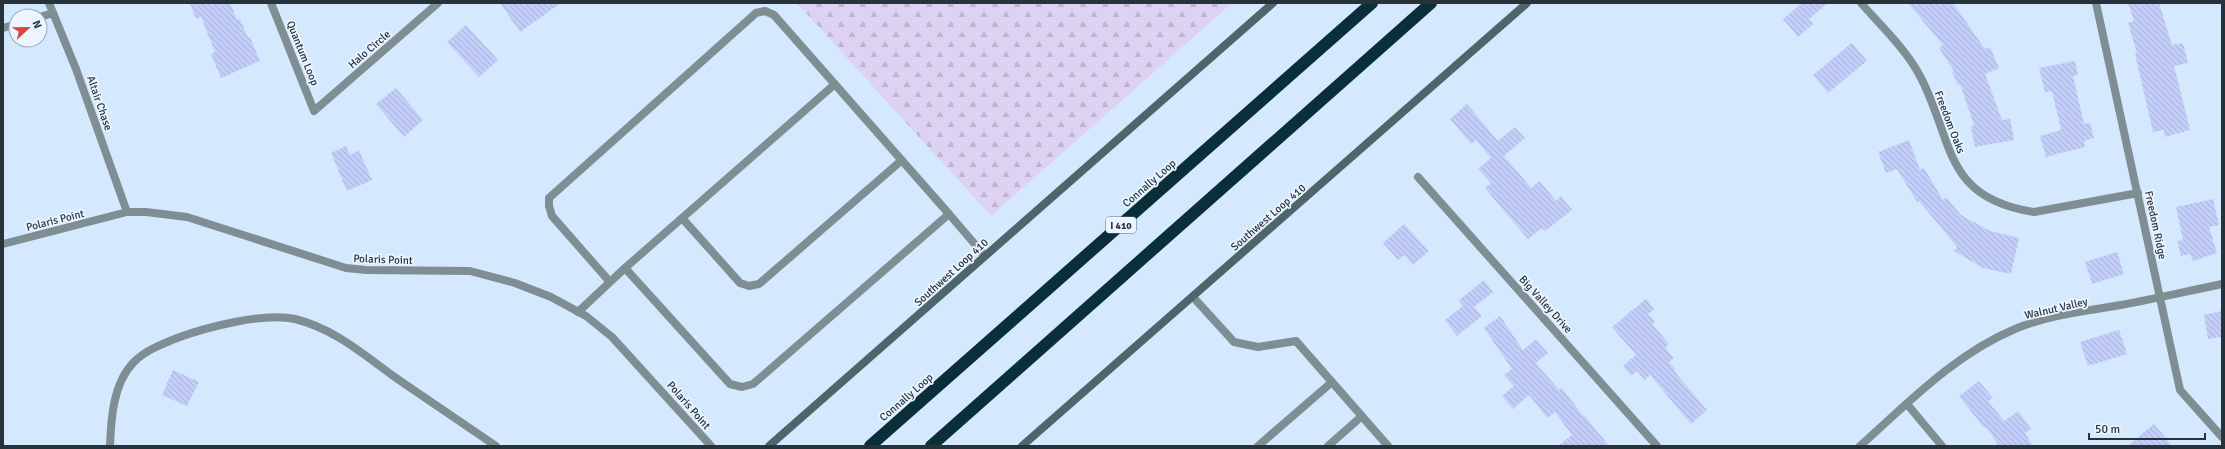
<svg xmlns="http://www.w3.org/2000/svg" width="2225" height="449" font-family="Signika,sans-serif">
<defs>
<pattern id="forest-firs" width="22" height="20" patternUnits="userSpaceOnUse"><rect width="22" height="20" fill="#ddd2f1"/><path d="M5 1l3.5 6h-7zM16 11l3.5 6h-7z" fill="#beb5d0"/></pattern>
<pattern id="building-back-hatch" width="6" height="6" patternUnits="userSpaceOnUse"><rect width="6" height="6" fill="#c2cdfa"/><path d="M-1 5l2 2M0 0l6 6M5-1l2 2" fill="none" stroke="#a7b0d7"/></pattern>
</defs>
<rect width="100%" height="100%" fill="#d4e9fd"/>
<path fill="url(#forest-firs)" d="M 797,3 L 1232,3 L 991,216 Z"/>
<path fill="url(#building-back-hatch)" d="M 190,3 L 230,3 L 237,20 L 240,19 L 248,38 L 250,37 L 260,61 L 221,78 L 211,54 L 215,52 L 201,17 L 196,19 Z
M 500,3 L 561,3 L 520,32 Z
M 1802,3 L 1828,3 L 1809,19 L 1813,24 L 1798,37 L 1783,19 Z
M 1908,3 L 1953,3 L 1985,49 L 1990,47 L 1999,68 L 1985,74 L 2002,120 L 2010,119 L 2014,140 L 1975,147 L 1971,126 L 1974,125 L 1960,84 L 1958,85 L 1952,72 L 1954,71 L 1939,48 L 1943,45 Z
M 2128,3 L 2159,3 L 2172,45 L 2183,43 L 2188,63 L 2174,66 L 2190,130 L 2165,137 L 2164,130 L 2153,132 L 2135,54 L 2137,53 L 2128,23 L 2134,21 Z
M 466,25 L 498,60 L 479,77 L 447,42 Z
M 1852,43 L 1867,61 L 1828,93 L 1813,75 Z
M 2075,61 L 2078,75 L 2073,76 L 2084,124 L 2090,123 L 2094,138 L 2084,141 L 2085,147 L 2046,157 L 2040,136 L 2061,130 L 2052,91 L 2045,92 L 2039,68 Z
M 396,88 L 423,120 L 404,137 L 376,104 Z
M 1467,104 L 1498,141 L 1515,127 L 1525,138 L 1504,156 L 1531,188 L 1540,181 L 1556,201 L 1561,196 L 1572,210 L 1545,231 L 1542,228 L 1528,239 L 1485,188 L 1491,183 L 1478,169 L 1491,158 L 1476,140 L 1471,144 L 1450,119 Z
M 1909,140 L 1920,170 L 1924,168 L 1943,200 L 1946,197 L 1961,215 L 1990,231 L 2019,238 L 2011,274 L 1983,268 L 1954,251 L 1957,247 L 1919,201 L 1917,202 L 1897,169 L 1886,173 L 1878,152 Z
M 346,146 L 350,155 L 359,150 L 372,180 L 347,191 L 331,153 Z
M 2213,199 L 2219,225 L 2209,227 L 2217,253 L 2193,261 L 2190,254 L 2181,256 L 2177,241 L 2183,240 L 2176,207 Z
M 1404,224 L 1429,251 L 1413,265 L 1404,255 L 1398,260 L 1383,243 Z
M 2117,252 L 2124,274 L 2092,284 L 2085,262 Z
M 1484,280 L 1493,292 L 1474,307 L 1482,316 L 1457,336 L 1445,320 L 1463,306 L 1459,300 Z
M 1646,299 L 1654,309 L 1648,314 L 1655,322 L 1652,324 L 1669,344 L 1665,348 L 1674,358 L 1669,362 L 1675,369 L 1674,371 L 1707,410 L 1691,424 L 1650,375 L 1645,380 L 1637,371 L 1631,376 L 1623,366 L 1636,355 L 1612,327 Z
M 2222,311 L 2222,337 L 2208,339 L 2204,315 Z
M 1500,316 L 1523,350 L 1536,339 L 1548,353 L 1536,363 L 1559,390 L 1562,388 L 1583,416 L 1584,415 L 1609,446 L 1558,446 L 1572,435 L 1555,412 L 1547,418 L 1529,395 L 1513,409 L 1502,396 L 1514,386 L 1504,375 L 1512,369 L 1484,328 Z
M 2119,330 L 2127,354 L 2088,366 L 2080,342 Z
M 173,370 L 199,382 L 187,406 L 162,395 Z
M 1979,381 L 1993,398 L 1988,401 L 2004,421 L 2018,411 L 2031,429 L 2025,433 L 2033,446 L 1999,446 L 1986,427 L 1984,428 L 1959,396 Z
M 2154,424 L 2172,446 L 2128,446 Z"/>
<g fill="none" stroke-linecap="round" stroke-linejoin="round">
<path stroke="#7f8e93" stroke-width="8" d="M 682,218 L 740,283 L 749,286 L 759,284 L 902,160
M 625,268 L 835,84
M 610,282 L 552,216 L 549,206 L 549,198 L 756,13 L 765,11 L 774,15 L 949,214
M 1193,297 L 1234,342 L 1258,347 L 1296,341 L 1388,446
M 578,312 L 625,268 L 730,384 L 742,387 L 753,384 L 949,214 L 985,256
M 110,446 C 111,419 113,384 133,363 C 144,351 162,344 177,338 C 207,327 265,312 295,319 C 336,329 366,357 399,380 C 431,402 464,424 496,446
M 1258,446 L 1332,382
M 1328,446 L 1362,416"/>
<path stroke="#7f8e93" stroke-width="8" d="M 49,3 L 76,69 L 127,212
M 271,3 L 314,111 L 438,3
M 1861,3 C 1881,26 1905,48 1920,76 C 1954,140 1942,198 2034,212 L 2138,193
M 2096,3 L 2180,390 L 2222,437
M 40,17 L 53,13
M 3,28 L 16,24
M 1418,177 L 1657,446
M 3,244 L 127,212 L 146,212 L 187,217 L 346,268 L 366,270 L 470,271 L 515,283 L 551,297 L 586,316 L 612,337 L 711,446
M 1907,404 L 1942,446
M 1860,446 C 1908,403 1955,354 2015,329 C 2048,315 2085,311 2121,305 C 2155,299 2188,291 2222,284"/>
<path stroke="#4e656c" stroke-width="8" d="M 769,446 L 1273,3
M 1022,446 L 1527,3"/>
<path stroke="#0b2f39" stroke-width="12" d="M 870,446 L 1372,3
M 931,446 L 1431,3"/>
</g>
<g text-anchor="middle" stroke-width="3.5" stroke-linejoin="round" paint-order="stroke">
<rect fill="#eaf5ff" stroke="#626c76" stroke-width="1" x="1106" y="217" width="30" height="16" rx="3"/>
<g font-size="10" font-weight="bold" fill="#28323b">
<text x="1121" y="229">I 410</text>
</g>
<g font-size="11" fill="#28323b" stroke="#eaf5ff">
<text transform="translate(369 49) rotate(-41)" y="4">Halo Circle</text>
<text transform="translate(303 53) rotate(68)" y="4">Quantum Loop</text>
<text transform="translate(100 103) rotate(71)" y="4">Altair Chase</text>
<text transform="translate(1950 122) rotate(69)" y="4">Freedom Oaks</text>
<text transform="translate(1149 183) rotate(-41)" y="4">Connally Loop</text>
<text transform="translate(1268 217) rotate(-41)" y="4">Southwest Loop 410</text>
<text transform="translate(55 220) rotate(-14)" y="4">Polaris Point</text>
<text transform="translate(2156 225) rotate(78)" y="4">Freedom Ridge</text>
<text transform="translate(383 259) rotate(2)" y="4">Polaris Point</text>
<text transform="translate(951 272) rotate(-42)" y="4">Southwest Loop 410</text>
<text transform="translate(1546 304) rotate(48)" y="4">Big Valley Drive</text>
<text transform="translate(2056 308) rotate(-13)" y="4">Walnut Valley</text>
<text transform="translate(906 397) rotate(-41)" y="4">Connally Loop</text>
<text transform="translate(689 405) rotate(49)" y="4">Polaris Point</text>
</g>
</g>
<rect width="2225" height="449" fill="none" stroke="#28323b" stroke-width="8"/>
<g transform="translate(28 28) rotate(68)"><circle r="19" fill="#eaf5ff" stroke="#9ca7b1"/>
<path d="M0-3L7 15L0 10L-7 15Z" fill="#d64745"/>
<text y="-6" font-size="11" font-weight="bold" text-anchor="middle" fill="#28323b">N</text>
</g>
<path d="M2089 433v6h116v-6" fill="none" stroke="#28323b" stroke-width="2"/>
<text x="2095" y="433" font-size="12" fill="#28323b" stroke="#eaf5ff" stroke-width="3" paint-order="stroke">50 m</text>
</svg>
